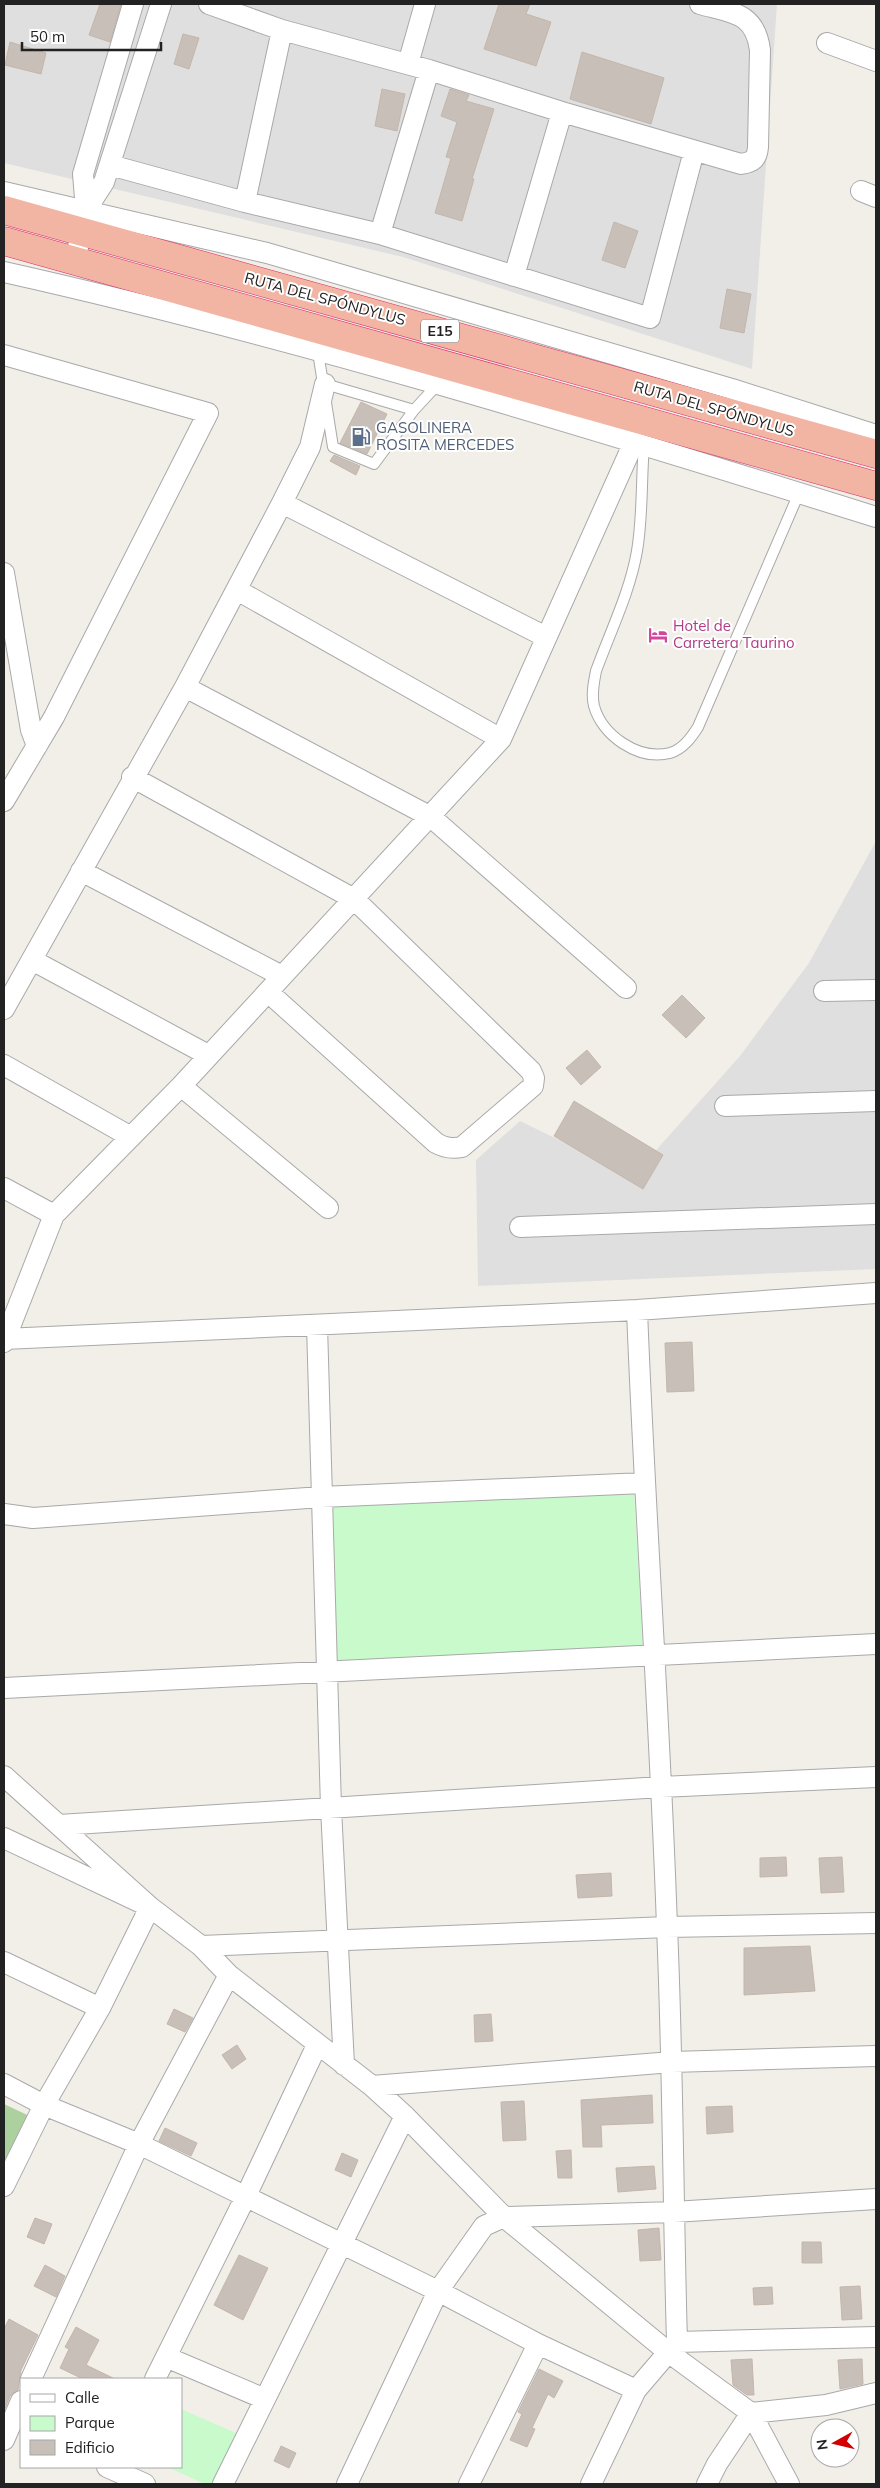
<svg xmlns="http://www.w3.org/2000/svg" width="880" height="2488" font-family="Mulish,sans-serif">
<rect width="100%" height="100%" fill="#f2efe9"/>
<path fill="#e0dfdf" d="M 4,4 L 777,4 L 752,369 L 403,257 L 4,163 Z
M 876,841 L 876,1269 L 478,1286 L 476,1160 L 520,1121 L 633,1176 L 740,1056 L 809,963 Z"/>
<path fill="#add19e" d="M 4,2104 L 38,2120 L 4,2184 Z"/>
<path fill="#c8facc" d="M 634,1492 L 643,1652 L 409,1662 L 332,1660 L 329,1504 Z
M 181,2409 L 236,2433 L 213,2484 L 205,2484 L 167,2467 L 181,2467 Z"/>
<path fill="#c7bfb8" stroke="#c4b6ab" d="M 100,4 L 121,4 L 110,42 L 89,35 Z
M 499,4 L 530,4 L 526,14 L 551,22 L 536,66 L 484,49 Z
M 183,34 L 199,38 L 189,69 L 174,64 Z
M 10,42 L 46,53 L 41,74 L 5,65 Z
M 582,52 L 664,78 L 651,124 L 570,99 Z
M 382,89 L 405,94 L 397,131 L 375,126 Z
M 450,89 L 469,95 L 466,101 L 494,109 L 472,179 L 474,179 L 462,221 L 435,213 L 451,158 L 446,157 L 457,122 L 441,116 Z
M 614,222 L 638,231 L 625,268 L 602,260 Z
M 727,289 L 751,294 L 744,333 L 720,328 Z
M 361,402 L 387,414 L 367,454 L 340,443 Z
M 334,455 L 360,466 L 356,475 L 330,461 Z
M 682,995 L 705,1018 L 686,1038 L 662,1015 Z
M 587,1050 L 601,1067 L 581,1085 L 566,1068 Z
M 574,1101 L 663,1155 L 643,1189 L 554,1136 Z
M 692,1342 L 694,1391 L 667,1392 L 665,1343 Z
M 786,1857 L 787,1876 L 760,1877 L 760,1858 Z
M 842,1857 L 844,1892 L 821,1893 L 819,1858 Z
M 611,1873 L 612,1896 L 578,1898 L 576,1875 Z
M 810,1946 L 815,1991 L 744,1995 L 744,1948 Z
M 174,2009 L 193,2018 L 185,2032 L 167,2024 Z
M 491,2014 L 493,2041 L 475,2042 L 474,2015 Z
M 237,2045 L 246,2059 L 232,2069 L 222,2055 Z
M 652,2095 L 653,2123 L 601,2125 L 602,2147 L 583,2147 L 581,2100 Z
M 524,2101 L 526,2140 L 503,2141 L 501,2102 Z
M 732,2106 L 733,2132 L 707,2134 L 706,2107 Z
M 165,2128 L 197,2143 L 191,2156 L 159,2141 Z
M 571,2150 L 572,2178 L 558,2178 L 556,2151 Z
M 342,2153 L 358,2160 L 351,2177 L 335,2170 Z
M 654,2166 L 656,2189 L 618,2192 L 616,2168 Z
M 35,2218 L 52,2224 L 44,2244 L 27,2237 Z
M 659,2228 L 661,2260 L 640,2261 L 638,2230 Z
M 802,2242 L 821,2242 L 822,2263 L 802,2263 Z
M 239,2255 L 268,2268 L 243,2320 L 214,2305 Z
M 45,2265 L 65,2276 L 56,2297 L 34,2286 Z
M 860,2286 L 862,2319 L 842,2320 L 840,2287 Z
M 772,2287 L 773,2304 L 754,2305 L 753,2288 Z
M 9,2319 L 38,2335 L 21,2370 L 18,2390 L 10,2396 L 4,2411 L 4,2329 Z
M 76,2327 L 99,2340 L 86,2365 L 115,2379 L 83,2379 L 60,2368 L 69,2349 L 65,2347 Z
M 752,2359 L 754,2395 L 747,2395 L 733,2385 L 731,2360 Z
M 862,2359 L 863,2384 L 840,2389 L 838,2360 Z
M 539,2369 L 563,2381 L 554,2398 L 548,2394 L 532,2428 L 535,2429 L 527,2447 L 510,2440 L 522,2414 L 518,2412 Z
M 281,2446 L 296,2453 L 289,2468 L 274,2461 Z"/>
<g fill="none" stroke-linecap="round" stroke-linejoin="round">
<g stroke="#a9a9a9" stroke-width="12">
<path id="service" d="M 318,352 L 333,447 L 374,464 L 414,410 L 438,384
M 325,384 L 414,410
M 644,445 C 641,480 643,516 637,551 C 630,592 610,632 596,671 C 594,682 591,694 594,706 C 602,735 638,761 670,753 C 683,749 691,738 698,727 L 799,493"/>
</g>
<g stroke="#a9a9a9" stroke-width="22">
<path id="minor" d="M 209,4 L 282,30 L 429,70 L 562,112 L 741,164 C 753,162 757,159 758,147 L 760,50 C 755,12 732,13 700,4
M 827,43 L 876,61
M 408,64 L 425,4
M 110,165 L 245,202 L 380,234 L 650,318 L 694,151
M 861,191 L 876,197
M 4,192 L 267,253 L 732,389 L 876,435
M 245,202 L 282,30
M 86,210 L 104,182 L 161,4
M 380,234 L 429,70
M 75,261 L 86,210 L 83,174 L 133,4
M 4,272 C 299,338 588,427 876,517
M 514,276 L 562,112
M 4,355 L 208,413 L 54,717 L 4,801
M 282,503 L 546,637
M 4,573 L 31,730 L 37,746
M 237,590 L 501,739
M 185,687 L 431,817 L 626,988
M 132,777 L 354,899 L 531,1071 L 534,1078 L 533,1086 L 462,1147 C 452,1149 445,1148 436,1143 L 268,992
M 81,871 L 282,976
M 32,960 L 208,1055
M 824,991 L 876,990
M 4,1009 L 185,687 L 282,503 L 310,447 L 325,384
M 4,1065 L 131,1137
M 181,1086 L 328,1208
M 725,1106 L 876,1101
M 4,1188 L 54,1215
M 520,1227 L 876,1214
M 317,1325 L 331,1808 L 344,2065
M 4,1339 L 637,1310 L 876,1293
M 4,1342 L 54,1215 L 181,1086 L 501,739 L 634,442
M 4,1514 L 33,1518 L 321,1497 L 644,1483
M 4,1688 L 876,1644
M 4,1776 L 150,1907 L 201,1946 L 229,1975 L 372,2086 L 405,2116 L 504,2217 L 668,2352 L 751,2413 L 789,2484
M 59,1825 L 661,1787 L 876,1777
M 4,1838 L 150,1907 L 100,2008 L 44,2105 L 4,2186
M 201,1946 L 667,1927 L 876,1923
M 4,1962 L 100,2008
M 4,2084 L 44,2105 L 139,2144 L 438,2291 L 538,2344 L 636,2390
M 372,2086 L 672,2062 L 876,2056
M 677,2342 L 876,2337
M 166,2357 L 265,2399
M 31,2379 L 139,2144 L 229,1975
M 155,2379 L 245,2198 L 317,2045
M 4,2440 L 21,2401
M 107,2467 L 145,2484
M 223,2484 L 405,2116
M 347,2484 L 438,2291 L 484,2226 L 504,2217 L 674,2212 L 876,2199
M 469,2484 L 538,2344
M 591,2484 L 636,2390 L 677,2342 C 673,2204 673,2065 667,1927 C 660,1721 645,1516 637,1310
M 707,2484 L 717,2464 L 751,2413 L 826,2405 L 876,2393"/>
</g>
<g stroke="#dc2a67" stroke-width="29">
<path id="trunk" d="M 4,210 L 876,454
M 4,241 L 876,486"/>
</g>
<use href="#service" stroke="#fff" stroke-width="10"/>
<use href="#minor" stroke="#fff" stroke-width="20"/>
<use href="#trunk" stroke="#f2b4a3" stroke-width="28"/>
</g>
<defs>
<g id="fuel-bare" transform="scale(1.5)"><path d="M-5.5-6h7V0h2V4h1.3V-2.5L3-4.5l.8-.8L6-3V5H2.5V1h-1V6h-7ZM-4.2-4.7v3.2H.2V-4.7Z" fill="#5c6f8a" stroke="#fff" stroke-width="2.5" paint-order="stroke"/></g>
<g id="hotel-bare" transform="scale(1.5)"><path d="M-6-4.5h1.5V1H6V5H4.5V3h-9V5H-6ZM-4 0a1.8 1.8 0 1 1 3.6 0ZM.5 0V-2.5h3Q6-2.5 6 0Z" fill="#d1479c" stroke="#fff" stroke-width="2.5" paint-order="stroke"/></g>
</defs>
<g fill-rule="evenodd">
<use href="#fuel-bare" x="361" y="437"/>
<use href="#hotel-bare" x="658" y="635"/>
</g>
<g text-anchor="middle" stroke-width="4" stroke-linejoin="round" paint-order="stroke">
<rect fill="#fff" stroke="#646464" stroke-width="1" x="421" y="319.5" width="38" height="23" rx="4"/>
<g font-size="14" font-weight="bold" fill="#222">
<text x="440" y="336">E15</text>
</g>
<g font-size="15" fill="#222" stroke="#fff">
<text transform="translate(325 299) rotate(15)" y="5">RUTA DEL SPÓNDYLUS</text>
<text transform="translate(714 409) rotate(16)" y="5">RUTA DEL SPÓNDYLUS</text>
</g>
<g font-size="15" fill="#4e5e75" stroke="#fff" text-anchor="start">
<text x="376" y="433">GASOLINERA<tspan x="376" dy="17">ROSITA MERCEDES</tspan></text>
</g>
<g font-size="15" fill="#b23c85" stroke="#fff" text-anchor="start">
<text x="673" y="631">Hotel de<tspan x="673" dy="17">Carretera Taurino</tspan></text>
</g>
</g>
<rect width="880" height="2488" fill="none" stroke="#222222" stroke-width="10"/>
<rect x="20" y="2378" width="162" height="90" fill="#ffffff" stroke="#a7a7a7"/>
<rect x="30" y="2394" width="25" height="8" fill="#ffffff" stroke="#a7a7a7"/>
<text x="65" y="2403" font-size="15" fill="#222222">Calle</text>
<rect x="30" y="2416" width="25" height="15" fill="#c8facc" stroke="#a7a7a7"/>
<text x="65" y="2428" font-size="15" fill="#222222">Parque</text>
<rect x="30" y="2440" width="25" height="15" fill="#c7bfb8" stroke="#a7a7a7"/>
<text x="65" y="2453" font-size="15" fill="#222222">Edificio</text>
<g transform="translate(835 2443) rotate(262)"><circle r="24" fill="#ffffff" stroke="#a7a7a7"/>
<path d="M0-4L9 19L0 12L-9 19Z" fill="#d40000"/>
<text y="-8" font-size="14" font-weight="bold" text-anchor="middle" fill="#222222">N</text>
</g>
<path d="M22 42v8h139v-8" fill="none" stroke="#222222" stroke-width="2.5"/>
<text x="30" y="42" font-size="15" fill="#222222" stroke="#ffffff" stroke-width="4" paint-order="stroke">50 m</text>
</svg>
